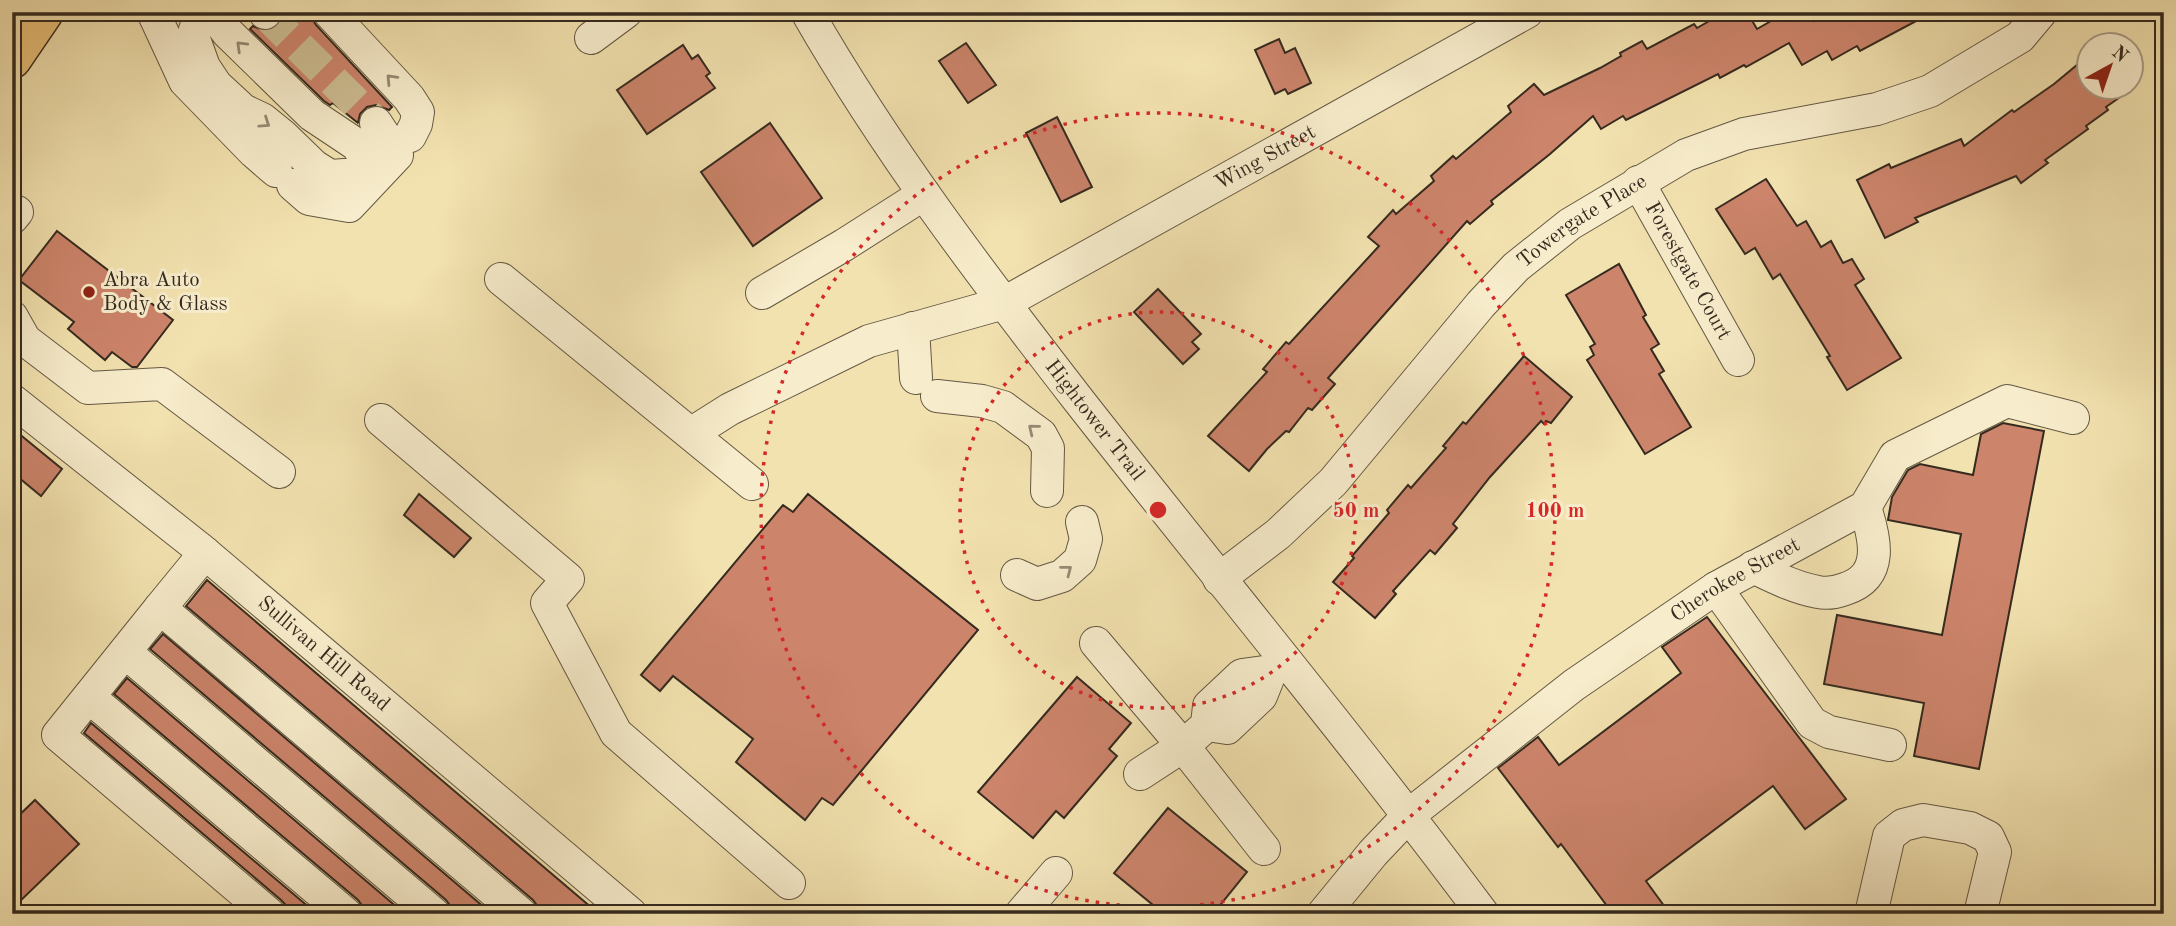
<svg xmlns="http://www.w3.org/2000/svg" width="2176" height="926" font-family="'Old Standard TT',serif">
<rect width="100%" height="100%" fill="#f2e2af"/>
<filter id="stains"><feTurbulence type="fractalNoise" baseFrequency=".00286" numOctaves="4"/><feColorMatrix values="0 0 0 0 .2 0 0 0 0 .09 0 0 0 0 .02 0 0 0 .5 -.17"/></filter>
<radialGradient id="worn" r=".72"><stop offset=".6" stop-color="#630" stop-opacity="0"/><stop offset="1" stop-color="#630" stop-opacity=".3"/></radialGradient>
<g fill="#cc846b" stroke="#352a1f" stroke-width="2">
<polygon points="283,12 308,12 316,25 392,107 389,110 376,105 367,107 360,114 358,123 333,103 330,105 324,101 250,29 253,26 264,31 274,29 281,22"/>
<polygon points="1725,12 1747,12 1757,29 1787,12 1809,12 1814,21 1829,12 1933,12 1860,51 1857,46 1832,60 1827,51 1802,65 1789,43 1746,67 1744,65 1720,78 1718,74 1626,120 1623,116 1601,129 1593,116 1550,154 1491,201 1493,204 1470,224 1467,221 1328,378 1335,384 1312,410 1308,408 1289,432 1286,431 1267,449 1249,471 1208,436 1267,372 1263,369 1286,342 1289,344 1379,246 1368,237 1393,210 1396,214 1434,181 1431,176 1453,156 1456,159 1511,112 1508,106 1534,84 1544,95 1600,68 1621,56 1620,53 1642,41 1647,49 1694,24 1697,28"/>
<polygon points="1279,39 1285,53 1295,48 1311,83 1288,94 1285,89 1275,94 1255,50"/>
<polygon points="966,43 996,85 968,103 939,61"/>
<polygon points="683,45 692,59 698,55 710,73 706,76 715,88 647,134 617,90"/>
<polygon points="2089,55 2089,88 2133,88 2106,107 2108,110 2086,126 2088,129 2045,160 2048,163 2021,183 2016,176 1915,218 1918,222 1885,238 1857,180 1889,164 1891,168 1961,139 1964,146 2012,110 2014,112 2054,84"/>
<polygon points="1057,117 1092,187 1061,202 1026,133"/>
<polygon points="770,123 822,198 753,246 701,172"/>
<polygon points="1766,179 1797,226 1806,221 1821,247 1831,241 1843,263 1852,259 1864,279 1855,285 1901,358 1847,390 1827,357 1830,356 1780,274 1773,279 1755,248 1745,254 1716,209"/>
<polygon points="57,231 173,320 137,367 132,367 112,352 105,360 68,329 74,322 19,280"/>
<polygon points="1619,264 1646,315 1643,317 1659,344 1651,349 1664,371 1659,374 1691,427 1645,454 1587,360 1594,355 1590,347 1595,344 1566,295"/>
<polygon points="1158,289 1201,334 1192,342 1199,349 1183,364 1134,312"/>
<polygon points="1524,356 1572,397 1551,423 1546,421 1544,424 1541,421 1490,477 1453,524 1457,528 1435,554 1430,550 1393,591 1396,594 1375,618 1333,582 1354,558 1352,556 1389,513 1387,510 1408,485 1411,488 1446,448 1443,446 1463,422 1466,424"/>
<polygon points="2003,423 2044,431 1979,769 1914,756 1924,703 1824,684 1837,615 1942,635 1961,534 1888,520 1892,497 1908,470 1920,464 1973,475 1981,434"/>
<polygon points="12,428 62,469 41,496 12,472"/>
<polygon points="419,494 471,538 454,557 404,515"/>
<polygon points="808,494 978,630 833,805 822,798 805,820 736,762 753,739 673,676 660,691 641,675 783,505 793,512"/>
<polygon points="207,580 425,766 599,914 539,914 538,907 533,900 186,606"/>
<polygon points="1707,617 1846,799 1805,829 1773,786 1646,881 1670,914 1613,914 1561,844 1558,847 1498,768 1538,737 1559,765 1681,673 1662,647"/>
<polygon points="163,634 492,914 452,914 451,907 446,900 150,649"/>
<polygon points="1077,677 1131,723 1109,749 1117,756 1064,818 1056,811 1033,838 978,792"/>
<polygon points="127,678 405,914 364,914 363,907 358,900 114,694"/>
<polygon points="91,723 317,914 294,914 281,900 84,733"/>
<polygon points="35,800 79,844 12,909 12,822"/>
<polygon points="1168,808 1247,872 1213,914 1164,914 1114,873"/>
</g>
<g fill="none" stroke-linecap="round" stroke-linejoin="round">
<polyline stroke="#ccbd92" stroke-width="32" stroke-dasharray="32 16" stroke-linecap="butt" points="265,13 376,123"/>
<defs>
<g id="minor">
<polyline points="153,12 185,81 254,152 276,171"/>
<polyline points="201,12 193,36 204,67 216,85 243,110 262,119 283,136 314,166 330,176 359,174 367,161 357,145 312,115 227,32 218,20 220,12"/>
<polyline points="265,12 265,13"/>
<polyline points="329,12 409,98 418,112 416,124 410,136"/>
<path id="s1" d="M807 12C886 150 983 277 1080 402 1214 573 1353 740 1483 914"/>
<polyline points="591,38 626,12"/>
<path id="s2" d="M1638 182 1738 360"/>
<polyline points="293,185 309,199 349,206 397,155 376,123"/>
<polyline points="12,218 17,212"/>
<polyline points="501,279 752,484"/>
<polyline points="762,293 844,245 924,194"/>
<polyline points="12,317 25,340 88,388 162,384 279,472"/>
<polyline points="913,328 916,378"/>
<polyline points="937,396 982,401 1003,407 1041,435 1048,448 1047,491"/>
<path id="s3" d="M12 400 199 548 631 914"/>
<polyline points="381,420 568,579 547,603 616,733 789,883"/>
<path id="s4" d="M692 433 730 409 869 341 1004 303 1527 12"/>
<polyline points="205,553 160,608 521,914"/>
<path d="M1753 567C1774 577 1795 588 1818 592 1827 594 1837 592 1845 589 1885 576 1875 538 1865 507"/>
<polyline points="1017,575 1037,584 1062,576 1080,560 1086,539 1082,522"/>
<path id="s5" d="M1219 579 1278 534 1333 482 1481 304 1516 267 1570 224 1686 155 1744 134 1877 109 1930 91 2020 37 2041 12"/>
<polyline points="1716,588 1812,723 1829,732 1890,745"/>
<polyline points="160,608 58,735 269,914"/>
<polyline points="1096,643 1183,746 1264,849"/>
<polyline points="125,652 434,914"/>
<polyline points="89,697 346,914"/>
<polyline points="1207,725 1227,728 1261,696 1271,671"/>
<polyline points="1140,774 1183,746 1207,725 1209,706 1242,675 1271,671 1284,660"/>
<polyline points="1021,914 1056,873"/>
<path id="s6" d="M1323 914 1373 853 1409 815 1574 685 1716 588 1865 507 1895 456 2007 401 2073 418"/>
<polyline points="1871,914 1889,836 1903,825 1923,820 1970,828 1988,837 1995,852 1980,914"/>
</g>
<polyline id="major" points="12,59 44,12"/>
</defs>
<use href="#minor" stroke="#645843" stroke-width="34"/>
<use href="#major" stroke="#352a1f" stroke-width="41"/>
<use href="#minor" stroke="#f7eccb" stroke-width="32"/>
<use href="#major" stroke="#e9c178" stroke-width="38"/>
</g>
<defs><path id="oneway-chevron" d="M-2-3.5L2.5 0L-2 3.5" fill="none" stroke-width="1.6" stroke-linecap="round" stroke-linejoin="round" transform="scale(1.75)"/></defs>
<g stroke="#968b75">
<use href="#oneway-chevron" transform="translate(241 46) rotate(-136)"/>
<use href="#oneway-chevron" transform="translate(391 79) rotate(-133)"/>
<use href="#oneway-chevron" transform="translate(265 123) rotate(34)"/>
<use href="#oneway-chevron" transform="translate(1033 429) rotate(-141)"/>
<use href="#oneway-chevron" transform="translate(1067 570) rotate(-38)"/>
</g>
<g fill="none" stroke="#d62828" stroke-width="3.5" stroke-dasharray="3.5 7">
<circle cx="1158" cy="510" r="198"/>
<circle cx="1158" cy="510" r="397"/>
</g>
<circle fill="#8f2418" stroke="#f7eccb" stroke-width="2.5" cx="89" cy="292" r="7"/>
<g text-anchor="middle" dominant-baseline="central" stroke-width="6" stroke-linejoin="round" paint-order="stroke">
<g font-size="21" fill="#352a1f" stroke="#f7eccb">
<text stroke="none"><textPath href="#s4" startOffset="639">Wing Street</textPath></text>
<text stroke="none"><textPath href="#s5" startOffset="513">Towergate Place</textPath></text>
<text stroke="none"><textPath href="#s2" startOffset="102">Forestgate Court</textPath></text>
<text stroke="none"><textPath href="#s1" startOffset="500">Hightower Trail</textPath></text>
<text stroke="none"><textPath href="#s6" startOffset="534">Cherokee Street</textPath></text>
<text stroke="none"><textPath href="#s3" startOffset="402">Sullivan Hill Road</textPath></text>
</g>
<g font-size="21" fill="#352a1f" stroke="#f7eccb" text-anchor="start">
<text x="103" y="280">Abra Auto<tspan x="103" dy="24">Body &amp; Glass</tspan></text>
</g>
</g>
<circle cx="1158" cy="510" r="10" fill="#d62828" stroke="#f7eccb" stroke-width="3.5"/>
<g font-size="21" text-anchor="middle" font-weight="bold" fill="#d62828" stroke="#f7eccb" stroke-width="6" stroke-linejoin="round" paint-order="stroke">
<text x="1356" y="517">50 m</text>
<text x="1555" y="517">100 m</text>
</g>
<rect width="2176" height="926" fill="none" stroke="#f2e2af" stroke-width="42"/>
<rect x="14" y="14" width="2148" height="898" fill="none" stroke="#352a1f" stroke-width="3.5"/>
<rect x="21" y="21" width="2134" height="884" fill="none" stroke="#352a1f" stroke-width="2"/>
<g transform="translate(2110 66) rotate(40)"><circle r="33" fill="#f7eccb" stroke="#a99e86" stroke-width="2"/>
<path d="M0-5L12 26L0 18L-12 26Z" fill="#8f2418"/>
<text y="-10" font-size="19" font-weight="bold" text-anchor="middle" fill="#352a1f">N</text>
</g>
<rect width="100%" height="100%" filter="url(#stains)"/>
<rect width="100%" height="100%" fill="url(#worn)"/>
</svg>
